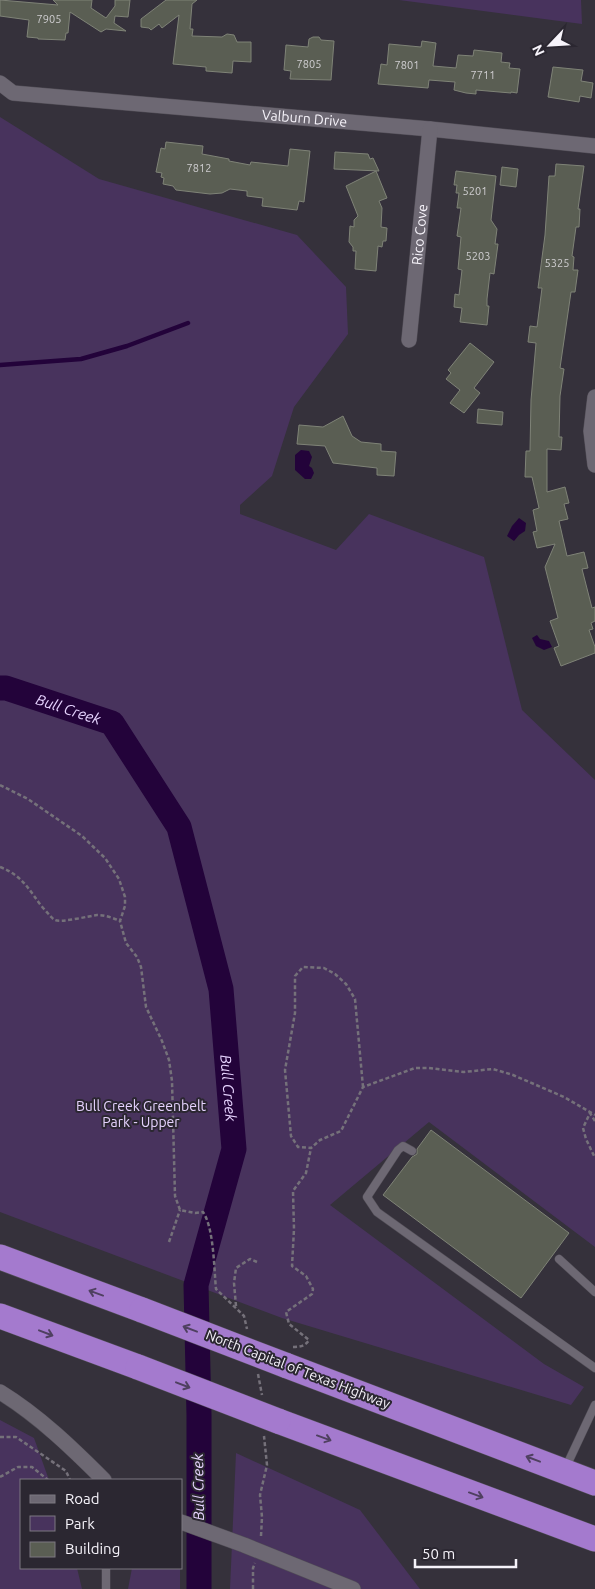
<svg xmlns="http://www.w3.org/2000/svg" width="595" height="1589" font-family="Ubuntu,sans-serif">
<rect width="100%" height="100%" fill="#35313b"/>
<g fill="#48335d">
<polygon points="399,0 581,0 582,24"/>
<polygon points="0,117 99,179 297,235 346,287 348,334 294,407 272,476 240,505 240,514 336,550 369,514 484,557 522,710 595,780 595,1247 429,1122 330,1205 544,1364 584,1387 571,1405 282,1318 0,1212"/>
<polygon points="0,1420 34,1438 49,1480 21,1480 21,1568 77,1568 82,1589 0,1589"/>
<polygon points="236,1453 360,1510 420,1589 230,1589"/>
<polygon points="132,1568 180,1568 180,1589 128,1589"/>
</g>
<g fill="#23033a">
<polygon points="301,450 309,451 312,457 309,466 312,468 314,473 311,479 305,479 295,470 295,455"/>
<polygon points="519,518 526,523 525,531 519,535 514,541 507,536 512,526"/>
<polygon points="537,635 540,639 549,641 552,647 544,650 536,646 532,638"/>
</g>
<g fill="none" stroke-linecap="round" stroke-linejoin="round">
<polyline stroke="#23033a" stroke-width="4.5" points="0,365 81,359 127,346 188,323"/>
<path stroke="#23033a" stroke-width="25" id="s1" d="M0 688H6L112 723 179 827 221 989 234 1149 196 1285 199 1415V1589"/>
</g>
<g fill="#5a5e53" stroke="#7f8377">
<polygon points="0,0 58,5 53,0 92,0 91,8 106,18 115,6 115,0 130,0 128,17 115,16 114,23 126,31 106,29 101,32 70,12 68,33 66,33 65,40 38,39 38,38 27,37 29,20 0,16"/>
<polygon points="166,0 197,0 192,4 190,29 193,29 192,36 222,37 227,34 234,35 237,42 251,42 251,62 233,61 232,73 206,71 206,67 173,64 179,15 162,28 159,24 151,30 149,28 141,27 141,19"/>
<polygon points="313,37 319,37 321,40 334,41 331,80 290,79 291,71 284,70 286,45 308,47 309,39"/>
<polygon points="422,41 436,43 433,66 456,68 458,55 473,56 474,50 502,53 501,62 510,63 509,68 520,69 517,93 511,92 511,93 476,90 476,94 466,93 454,90 455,82 429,80 428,88 378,84 381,64 387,65 389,44 421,47"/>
<polygon points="553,67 583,70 581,81 593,83 591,98 580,96 579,102 548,97"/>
<polygon points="166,142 203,146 202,154 229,159 229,161 250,165 251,162 288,166 290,149 310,151 304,202 299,201 297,210 262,206 263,198 247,196 247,191 230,189 222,193 210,194 176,190 173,186 163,184 164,178 161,177 162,173 156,172 161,148 165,149"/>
<polygon points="335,152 368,154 370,159 373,158 379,171 334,169"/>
<polygon points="556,164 584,166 578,209 580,209 579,227 576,227 572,256 574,257 573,270 578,270 575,292 571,292 560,368 564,369 560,396 559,437 562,437 561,450 547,449 547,492 565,487 569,503 564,504 568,519 559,521 567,556 584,552 588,568 582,569 592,608 595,607 595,621 591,623 593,629 589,630 595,647 595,653 561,666 554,648 559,646 550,621 558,618 545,567 555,544 537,548 533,532 537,531 533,510 539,508 532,477 525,477 526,451 530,451 531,400 536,343 528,342 530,326 537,327 542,288 538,288 545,235 549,176 555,176"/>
<polygon points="502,167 518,169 516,187 500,185"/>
<polygon points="376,171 387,198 379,201 382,208 381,227 387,228 386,241 383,241 382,247 378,246 376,271 355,269 356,251 353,251 353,247 349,242 350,226 354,227 354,220 358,216 346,186"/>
<polygon points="456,171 496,176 491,220 497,229 495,244 498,244 494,274 490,273 487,299 487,306 489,306 487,325 460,322 462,308 454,307 455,294 459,295 462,270 458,269 461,237 457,236 461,208 457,208 459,193 456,193 457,185 454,185"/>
<polygon points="470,343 494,362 474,388 480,393 464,413 450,403 460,390 446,379 451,373 448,370"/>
<polygon points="478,409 503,412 502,425 477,423"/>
<polygon points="343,416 352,436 361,442 381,444 381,451 396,452 394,476 377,475 377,468 333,463 325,446 297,444 299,425 323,427"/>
<polygon points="431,1130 569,1233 521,1298 383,1195 412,1157 417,1154 417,1149"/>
</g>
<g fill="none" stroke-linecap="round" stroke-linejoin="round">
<defs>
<g id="service">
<polyline points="412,1151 403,1146 398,1150 367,1197 377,1212 595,1368"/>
<polyline points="559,1259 595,1292"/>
<polyline points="565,1469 595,1405"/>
<polyline points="106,1589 106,1568"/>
</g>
<g id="minor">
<path id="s2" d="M0 83 13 93 430 129 595 146"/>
<path id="s3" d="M409 340 430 129"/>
<polyline points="595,397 591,431 595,465"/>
<path d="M0 1392C39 1416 72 1448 104 1480"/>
<polyline points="181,1522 244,1545 353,1589"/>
</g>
<g id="trunk">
<polyline points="0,1257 142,1310"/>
<polyline points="0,1316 138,1367"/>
<polyline points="285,1365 595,1483"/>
<polyline points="278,1421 595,1539"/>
</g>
</defs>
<use href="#service" stroke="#514d56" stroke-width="9"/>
<use href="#minor" stroke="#514d56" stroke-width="16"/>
<use href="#trunk" stroke="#514d56" stroke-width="26"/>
<g stroke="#75717a" stroke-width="2.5" stroke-dasharray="4 2.5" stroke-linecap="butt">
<path d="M0 785 28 799 82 836 105 858 119 879 125 897V906L120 921 126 943 137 957 141 967 146 1007 162 1041 169 1060 172 1081 175 1196 180 1210 195 1213 203 1212C214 1228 214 1269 216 1289L244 1316 247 1329"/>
<path d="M0 867C24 876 29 891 44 909 48 913 51 918 55 920 61 923 89 916 97 915 105 915 113 918 120 921"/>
<polyline points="363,1087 355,999 346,984 335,974 324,968 303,967 295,976 295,1013 285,1070 291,1136 298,1147 311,1148 320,1140 341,1131 363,1087 415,1068 429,1068 464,1072 493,1069 513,1075 564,1097 595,1115"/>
<polyline points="595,1121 590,1113 583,1128 586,1139 595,1158"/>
<polyline points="169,1242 180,1210"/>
<polyline points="236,1306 234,1283 236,1268 250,1259 257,1262"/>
<path d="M293 1347C300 1347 305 1346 309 1340L289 1324 286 1312 312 1294 313 1289 306 1276 292 1266 294 1229 293 1191 306 1173 311 1148"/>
<polyline points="258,1374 262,1395"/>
<polyline points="0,1437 16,1437 66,1471 70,1480"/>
<polyline points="0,1477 18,1467 32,1467 48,1480"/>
<polyline points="261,1536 262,1517 260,1495 267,1465 264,1436"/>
<polyline points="253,1589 253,1568 255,1563"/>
</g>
<use href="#service" stroke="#6d6873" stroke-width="8"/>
<use href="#minor" stroke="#6d6873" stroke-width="15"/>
<use href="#trunk" stroke="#a47ace" stroke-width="25"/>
<defs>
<g id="trunk-bridge">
<polyline points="142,1310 285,1365"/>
<polyline points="138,1367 278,1421"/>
</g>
</defs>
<use href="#trunk-bridge" stroke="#514d56" stroke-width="26" stroke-linecap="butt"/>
<use href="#trunk-bridge" stroke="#a47ace" stroke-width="25"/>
</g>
<defs><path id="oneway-shaft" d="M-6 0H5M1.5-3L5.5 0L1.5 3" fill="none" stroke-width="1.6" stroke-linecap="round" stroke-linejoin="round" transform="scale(1.25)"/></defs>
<g stroke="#4f4060">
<use href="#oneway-shaft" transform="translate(96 1293) rotate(-160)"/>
<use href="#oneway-shaft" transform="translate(190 1329) rotate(-159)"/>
<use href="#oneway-shaft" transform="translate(46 1333) rotate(21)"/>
<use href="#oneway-shaft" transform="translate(183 1385) rotate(21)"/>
<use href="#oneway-shaft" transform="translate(324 1438) rotate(20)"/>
<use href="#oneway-shaft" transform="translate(533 1459) rotate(-159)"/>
<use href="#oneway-shaft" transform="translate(476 1495) rotate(20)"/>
</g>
<g text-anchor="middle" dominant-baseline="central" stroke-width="4" stroke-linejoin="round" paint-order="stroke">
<g font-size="11" fill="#cfced0">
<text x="49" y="19">7905</text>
<text x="309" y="64">7805</text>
<text x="407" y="65">7801</text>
<text x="483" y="75">7711</text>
<text x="199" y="168">7812</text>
<text x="475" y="191">5201</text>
<text x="478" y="256">5203</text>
<text x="557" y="263">5325</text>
</g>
<g font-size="14" fill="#f6f3fa" stroke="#2b2731">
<text stroke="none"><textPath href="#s2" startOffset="309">Valburn Drive</textPath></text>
<text stroke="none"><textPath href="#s3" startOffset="106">Rico Cove</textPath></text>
<text transform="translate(298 1369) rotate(21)">North Capital of Texas Highway</text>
</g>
<g font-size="14" fill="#e5d2fd" stroke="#2b2731">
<text x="141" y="1106">Bull Creek Greenbelt<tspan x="141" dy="16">Park - Upper</tspan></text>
</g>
<g font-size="15" font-style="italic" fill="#e7d4ff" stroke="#2b2731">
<text stroke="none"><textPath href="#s1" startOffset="72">Bull Creek</textPath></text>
<text stroke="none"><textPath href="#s1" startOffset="508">Bull Creek</textPath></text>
<text transform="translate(198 1487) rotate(-91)">Bull Creek</text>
</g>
</g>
<rect x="20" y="1479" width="162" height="90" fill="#2b2731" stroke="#7c7981"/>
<rect x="30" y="1495" width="25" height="8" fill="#6d6873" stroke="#7c7981"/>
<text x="65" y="1504" font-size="15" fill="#f6f3fa">Road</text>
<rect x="30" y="1516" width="25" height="15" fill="#48335d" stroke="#7c7981"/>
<text x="65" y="1529" font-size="15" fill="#f6f3fa">Park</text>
<rect x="30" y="1542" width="25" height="15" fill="#5a5e53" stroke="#7c7981"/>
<text x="65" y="1554" font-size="15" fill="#f6f3fa">Building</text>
<g transform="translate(550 45) rotate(245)" stroke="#2b2731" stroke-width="4" paint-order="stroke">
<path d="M0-4L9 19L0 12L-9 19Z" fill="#f6f3fa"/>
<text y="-8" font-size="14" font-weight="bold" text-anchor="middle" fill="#f6f3fa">N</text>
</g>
<path d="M415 1559v8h101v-8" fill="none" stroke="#f6f3fa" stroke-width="2.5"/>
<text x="422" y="1559" font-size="15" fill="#f6f3fa" stroke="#2b2731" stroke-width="4" paint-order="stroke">50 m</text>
</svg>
